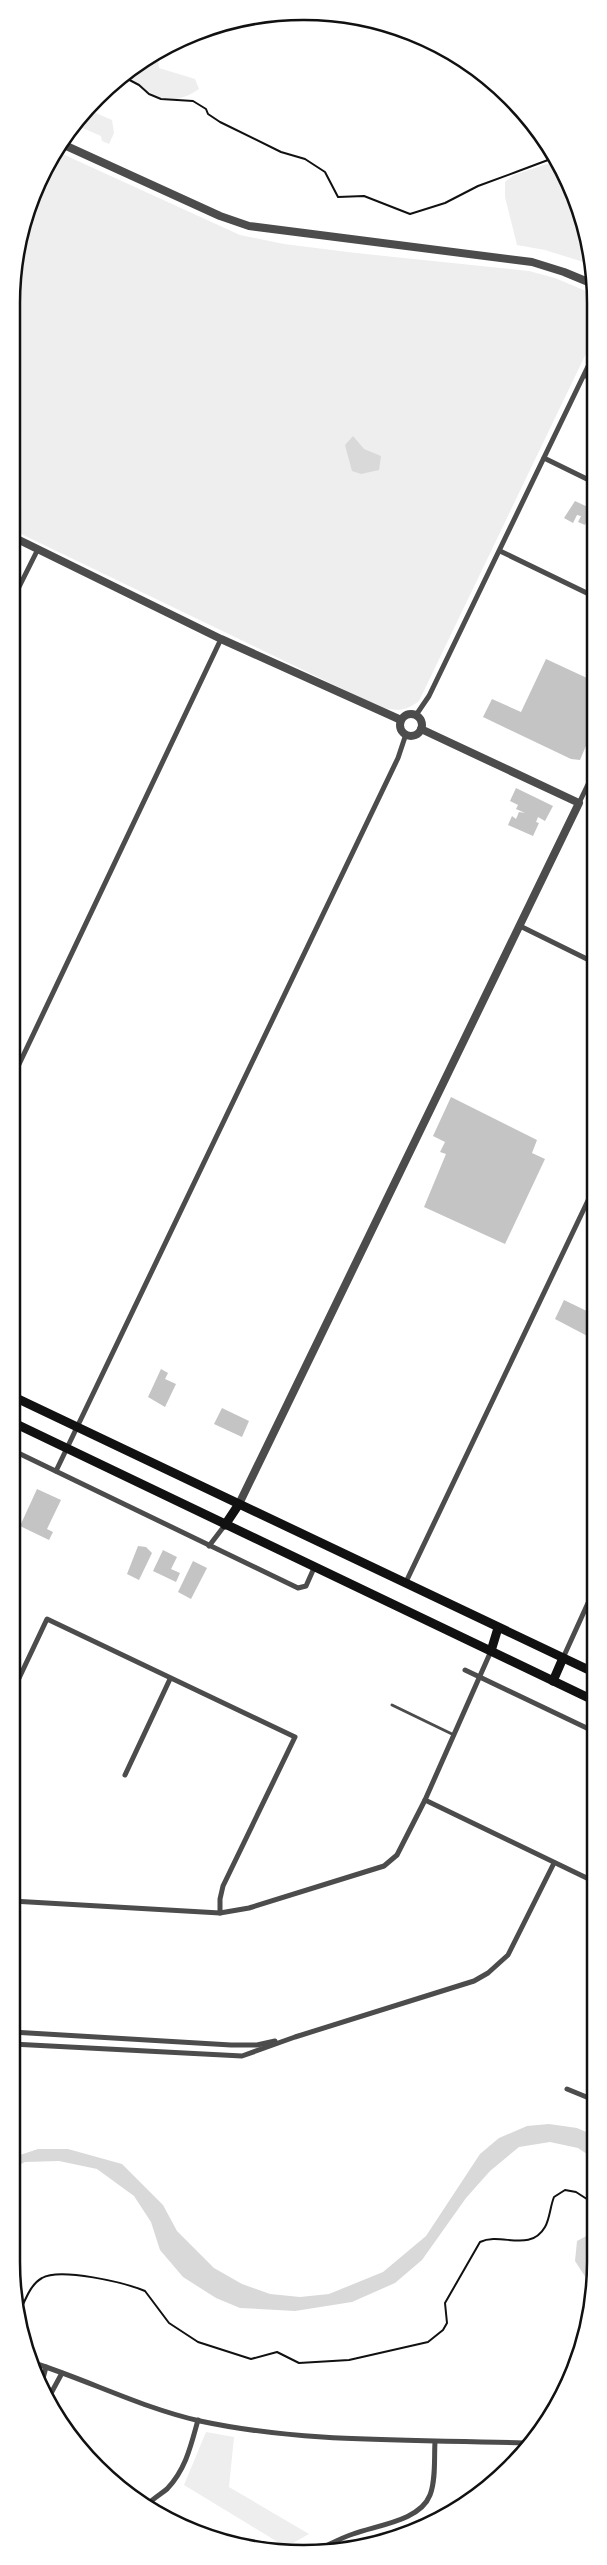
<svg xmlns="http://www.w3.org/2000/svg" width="607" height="2565" font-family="'DM Sans',sans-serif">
<rect width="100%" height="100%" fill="#fff"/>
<g fill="#eee">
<path d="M158 56 159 68 195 79 199 89C165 112 152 91 122 76L126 71Z"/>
<polygon points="91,111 112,120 114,133 109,144 102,141 101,136 78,126"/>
<path d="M56 151 240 235 284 244 356 253 529 271 555 278 593 294V339L419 701C405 712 396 711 380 707L13 530 14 265 51 157Z"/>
<polygon points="550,163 559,165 566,175 593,265 545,250 517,245 505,197 505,182 514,175"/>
<polygon points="206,2432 234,2437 229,2487 309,2534 286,2547 184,2485"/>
</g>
<g fill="#d9d9d9">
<polygon points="353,436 364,449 381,456 379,470 361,474 352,471 345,445"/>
<polygon points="549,2124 577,2128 593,2135 593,2158 578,2148 550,2142 519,2147 490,2171 466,2198 422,2260 395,2283 352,2302 295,2311 240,2308 216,2298 183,2277 160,2250 151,2222 134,2196 97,2169 59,2161 25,2162 11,2169 11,2158 38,2149 68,2149 122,2164 163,2205 177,2231 214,2268 242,2284 270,2294 300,2297 329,2294 383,2272 426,2236 480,2154 499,2138 527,2126"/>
<polygon points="592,2233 593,2234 593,2280 586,2278 575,2261 577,2241"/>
</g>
<g fill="#c4c4c4">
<polygon points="575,501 592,509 585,525 578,522 581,516 577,515 573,523 564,518"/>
<polygon points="546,659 587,678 593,695 593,729 580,760 571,759 483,717 492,699 521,712"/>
<polygon points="516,788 553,806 545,821 538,817 536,822 539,823 533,836 508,825 512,816 516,819 519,812 525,813 516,809 518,805 510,801"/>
<polygon points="451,1097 537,1140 532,1153 545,1159 505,1244 424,1207 446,1154 440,1152 445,1142 433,1136"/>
<polygon points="564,1300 593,1314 593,1339 555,1319"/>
<polygon points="161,1369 168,1373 165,1379 176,1384 165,1407 148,1397"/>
<polygon points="222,1408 249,1421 242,1437 214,1424"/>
<polygon points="37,1489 61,1500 47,1529 53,1532 49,1540 20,1526"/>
<polygon points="138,1546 146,1547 152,1553 139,1580 127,1574"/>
<polygon points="163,1550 177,1557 171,1569 180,1573 176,1582 153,1571"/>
<polygon points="193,1561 207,1568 191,1599 178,1592"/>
</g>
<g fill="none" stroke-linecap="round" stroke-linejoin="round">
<g stroke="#111" stroke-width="2">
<polyline points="122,76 139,85 149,94 161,99 193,101 206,109 208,114 220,122 281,152 305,159 325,172 338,197 364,196 410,214 445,203 478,186 516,172 548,160 556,162"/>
<path d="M21 2309C26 2298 31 2284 42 2278 60 2267 126 2283 145 2291L169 2323 198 2342 251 2359 277 2352 299 2363 349 2360 428 2342 443 2330 447 2323 445 2303 480 2242C501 2232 530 2253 545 2227 550 2218 550 2207 554 2197L565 2190 576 2192 593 2203"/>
</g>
<g stroke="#4c4c4c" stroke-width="3">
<polyline points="584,376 593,381"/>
<polyline points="392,1705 454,1735"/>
</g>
<g stroke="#4c4c4c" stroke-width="5">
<polyline points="544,458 593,482"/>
<polyline points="500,551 593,596"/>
<polyline points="13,599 38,549"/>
<polyline points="416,715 429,696 593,356"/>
<polyline points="579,803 593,774"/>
<polyline points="520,926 593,962"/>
<polyline points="13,1077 221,639"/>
<polyline points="12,1450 298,1588 306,1586 314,1568"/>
<polyline points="56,1471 398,758 406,734"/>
<polyline points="209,1546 225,1525"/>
<polyline points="405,1584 593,1190"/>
<polyline points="563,1658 593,1592"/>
<polyline points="465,1670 593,1731"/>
<polyline points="12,1693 47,1619 295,1737 223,1886 220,1899 220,1913"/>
<polyline points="125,1775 170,1679"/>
<polyline points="425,1800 593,1881"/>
<polyline points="12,1901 220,1913 249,1908 384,1866 397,1855 425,1800 491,1651"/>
<polyline points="12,2032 231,2045 257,2045 275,2041"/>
<polyline points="12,2044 242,2056 295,2037 474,1981 488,1973 508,1955 554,1863"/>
<polyline points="567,2089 589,2098 593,2089"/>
<path d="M31 2362C88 2380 142 2408 200 2421 307 2444 416 2439 525 2443"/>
<polyline points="41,2386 46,2367"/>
<polyline points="49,2397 62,2373"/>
<path d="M148 2504C154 2498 161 2494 167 2489 186 2469 191 2445 198 2420"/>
<path d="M318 2550C330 2544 341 2538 353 2534 377 2525 420 2521 430 2495 436 2480 434 2458 435 2442"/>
</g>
<g stroke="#4c4c4c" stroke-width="8">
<polyline points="62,144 220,216 249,226 532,262 564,272 593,284"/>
<polyline points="13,537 221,639 401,720"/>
<circle cx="411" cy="725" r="11"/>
<polyline points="239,1504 579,803 421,729"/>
</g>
<g stroke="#111" stroke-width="9">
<polyline points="12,1396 593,1672"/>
<polyline points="12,1422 593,1700"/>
<polyline points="225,1525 239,1504"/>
<polyline points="491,1651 498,1628"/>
<polyline points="553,1681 563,1658"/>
</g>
</g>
<path d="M0 0H607V2565H0ZM303 20H304A283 283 0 0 1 587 303V2262A283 283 0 0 1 304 2545H303A283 283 0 0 1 20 2262V303A283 283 0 0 1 303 20Z" fill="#fff" fill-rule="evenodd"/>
<path fill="none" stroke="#111" stroke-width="2.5" d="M303 20H304A283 283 0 0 1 587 303V2262A283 283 0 0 1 304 2545H303A283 283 0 0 1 20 2262V303A283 283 0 0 1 303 20Z"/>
</svg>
